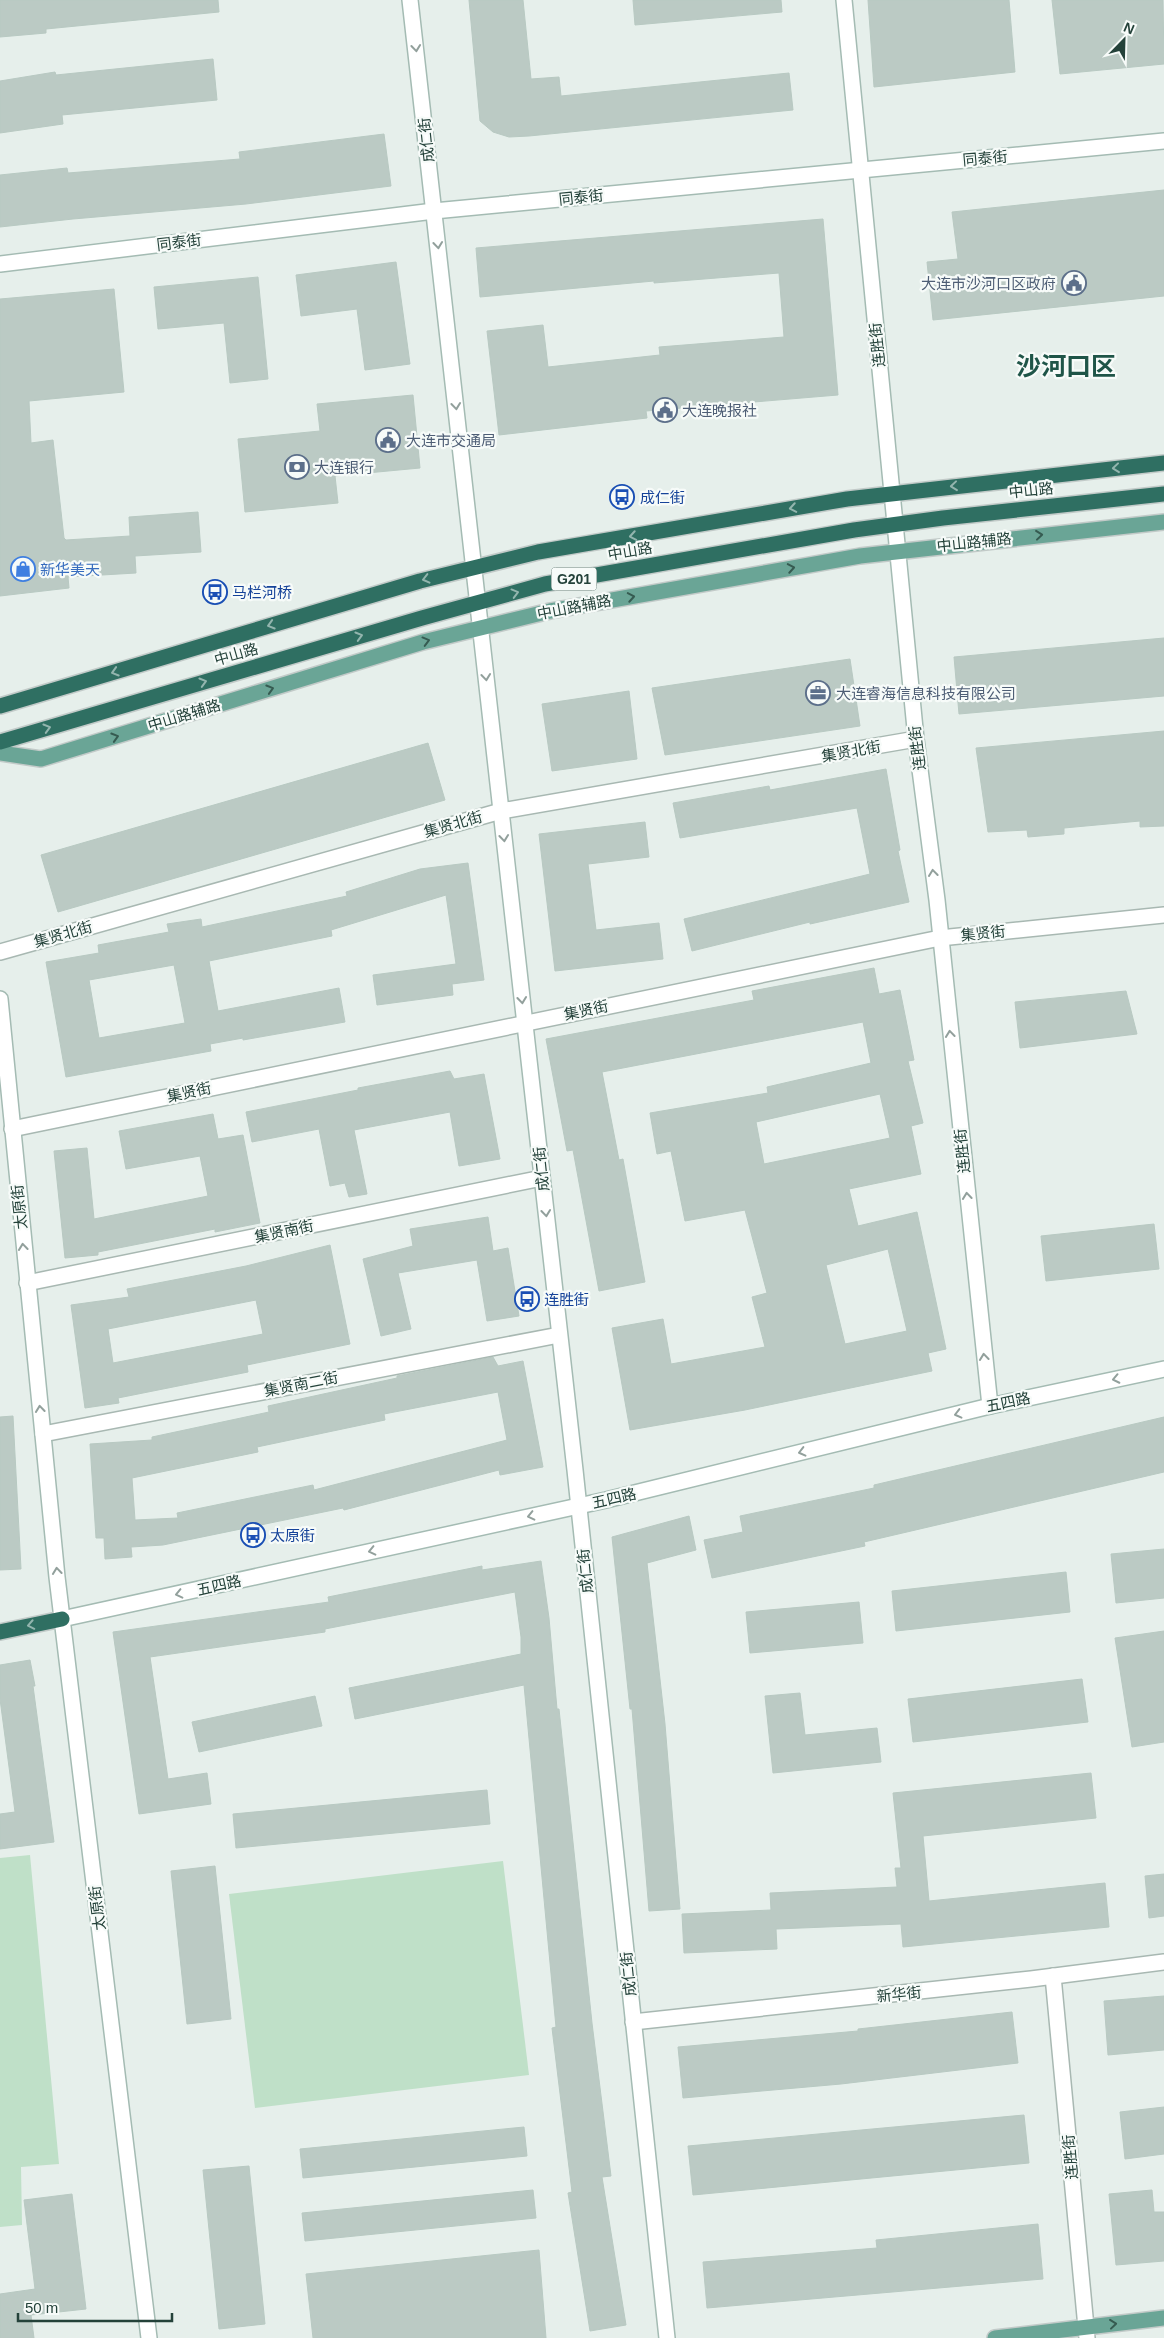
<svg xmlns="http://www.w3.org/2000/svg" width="1164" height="2338" font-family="Arial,'Noto Sans SC',sans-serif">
<rect width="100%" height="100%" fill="#e6efeb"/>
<g fill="#bfe0c8">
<polygon points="30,1855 59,2164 21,2167 22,2225 0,2227 0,1858"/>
<polygon points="503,1861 529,2075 255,2108 229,1894"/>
</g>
<g fill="#bbcac4" stroke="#b8c9c2" fill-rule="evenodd">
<polygon points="0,0 218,0 219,12 46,29 46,33 0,37"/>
<polygon points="469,0 523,0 531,79 559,77 561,96 789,73 793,110 529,136 509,137 493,132 480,121"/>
<polygon points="633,0 781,0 782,12 635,25"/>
<polygon points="868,0 1009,0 1015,72 874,87"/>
<polygon points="1052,0 1163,0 1164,64 1060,74"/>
<polygon points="213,59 217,100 62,115 63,124 0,133 0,81 55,72 56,75"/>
<polygon points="384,134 391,186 246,204 73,219 0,227 0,175 67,168 68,173 240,159 239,152"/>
<polygon points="1164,190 1164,296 933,320 927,262 958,259 952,212"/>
<polygon points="823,219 838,395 646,411 647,418 499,435 487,331 543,325 548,367 660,355 659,347 784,337 779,273 654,283 654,281 480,297 476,248"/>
<polygon points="396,262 410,364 365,370 357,309 301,316 296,275"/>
<polygon points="258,277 268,379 230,383 224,323 158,329 154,287"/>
<polygon points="114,289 124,392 29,401 31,443 53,440 64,538 66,540 130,536 129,517 198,512 201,552 135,556 136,573 68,577 69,588 0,596 0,299"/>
<polygon points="413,395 420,468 335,476 338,503 245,512 238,439 320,431 317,404"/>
<polygon points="1164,638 1164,696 959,714 954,657"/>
<polygon points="850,659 860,726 665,755 652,688"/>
<polygon points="629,691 637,759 552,771 542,704"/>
<polygon points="1164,731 1164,826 1140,827 1140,821 1064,828 1064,834 1028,837 1027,830 988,832 976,748"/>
<polygon points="428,743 445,800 58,912 41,855"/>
<polygon points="886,769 900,850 898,851 909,902 810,924 810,922 692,951 684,919 870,874 857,808 680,838 673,803 769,786 770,790"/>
<polygon points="645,822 649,857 588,864 596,930 659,923 663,959 555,971 539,834"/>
<path d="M468 863 484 980 452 984 453 995 377 1005 373 975 456 964 446 895 331 930 332 936 209 961 218 1011 339 988 345 1022 243 1040V1038L210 1044 211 1051 66 1077 46 962 99 953 98 945 169 932 167 924 201 919 202 927 347 896 346 892 420 869ZM174 965 185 1023 99 1038 89 980Z"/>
<path d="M874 968 879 994 900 990 914 1060 908 1061 923 1123 911 1126 921 1174 849 1189 858 1226 917 1212 946 1349 928 1353 932 1371 745 1410 630 1430 612 1328 663 1319 671 1364 765 1347 752 1297 767 1293 745 1210 685 1221 671 1151 657 1154 650 1113 768 1093 767 1087 871 1063 863 1022 602 1072 619 1160 623 1159 645 1282 599 1291 573 1150 567 1151 546 1039 754 1000 752 991ZM880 1094 890 1138 764 1164 756 1122ZM888 1249 907 1331 845 1344 826 1265Z"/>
<polygon points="1126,991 1137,1034 1020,1048 1015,1002"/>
<polygon points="450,1071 454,1079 484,1074 500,1159 459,1166 450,1112 354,1130 367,1194 349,1197 345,1183 330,1186 319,1129 252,1142 246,1112 358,1090 358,1088"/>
<polygon points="213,1114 218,1139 243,1135 260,1223 215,1232 215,1229 98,1252 98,1255 65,1258 54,1151 87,1148 94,1219 208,1196 200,1156 126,1169 119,1131"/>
<polygon points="488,1217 493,1251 508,1248 519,1316 487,1321 477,1260 398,1273 411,1329 381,1336 363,1259 413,1246 410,1229"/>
<polygon points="1154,1224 1159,1269 1046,1281 1041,1236"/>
<path d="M330 1245 350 1344 247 1365 248 1372 118 1398 119 1403 85 1408 71 1305 129 1297 127 1289 246 1266ZM256 1300 263 1334 113 1363 108 1329Z"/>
<path d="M493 1357 498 1366 523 1361 543 1467 500 1475 499 1470 344 1510 343 1508 163 1545 131 1547 132 1557 105 1559 104 1538H96L90 1444 152 1440V1437L269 1412 268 1406 397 1378V1376ZM498 1392 507 1440 314 1490 313 1485 177 1513 178 1518 135 1520 132 1478 258 1452 257 1447 385 1420 384 1414Z"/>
<polygon points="13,1416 21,1569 0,1570 0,1417"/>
<polygon points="1164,1417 1164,1472 864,1542 865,1546 712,1578 704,1540 743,1532 740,1516 874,1488 874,1485"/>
<polygon points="689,1516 696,1550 647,1563 665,1724 680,1909 649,1911 632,1709 630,1709 612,1537"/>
<polygon points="1164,1549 1164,1598 1116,1603 1111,1554"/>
<polygon points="541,1561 549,1618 557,1709 559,1709 592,2023 611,2176 602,2177 626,2325 590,2331 568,2193 572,2192 552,2028 556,2027 524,1685 355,1719 349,1688 521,1654 521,1637 515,1592 325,1629 325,1632 150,1657 168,1779 207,1773 211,1804 139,1814 113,1632 329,1602 328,1597 482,1566 482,1570"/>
<polygon points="1066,1572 1070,1612 896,1631 892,1591"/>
<polygon points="859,1602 863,1643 750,1653 746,1612"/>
<polygon points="1164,1631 1164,1742 1132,1747 1115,1638"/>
<polygon points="30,1660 35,1686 33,1686 54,1842 0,1849 0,1814 15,1812 0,1699 0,1665"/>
<polygon points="1082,1679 1088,1722 913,1742 908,1699"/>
<polygon points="800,1693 805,1735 877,1728 881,1762 773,1773 765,1696"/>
<polygon points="315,1696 322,1726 199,1752 192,1722"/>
<polygon points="1091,1773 1096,1818 923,1836 929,1901 1105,1883 1109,1927 903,1947 901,1924 776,1929 777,1949 684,1953 682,1914 771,1910 770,1893 897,1887 895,1868 901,1868 893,1793"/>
<polygon points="487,1790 490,1824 236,1848 233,1814"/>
<polygon points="215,1866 231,2019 187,2024 171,1871"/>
<polygon points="1164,1874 1164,1916 1149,1918 1145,1876"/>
<polygon points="1164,1996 1164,2050 1108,2055 1104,2001"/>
<polygon points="1012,2012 1018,2063 841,2084 683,2098 678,2047 858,2031 858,2029"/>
<polygon points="1164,2107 1164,2154 1125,2159 1120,2112"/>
<polygon points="1024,2115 1029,2163 693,2195 688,2146"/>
<polygon points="524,2127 527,2156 303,2178 300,2149"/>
<polygon points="249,2166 265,2324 219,2329 203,2170"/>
<polygon points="533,2190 536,2218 305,2241 302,2213"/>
<polygon points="1152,2190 1154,2212 1164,2212 1164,2261 1116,2265 1109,2194"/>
<polygon points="72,2194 86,2309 31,2315 34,2338 0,2338 0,2294 35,2289 24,2200"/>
<polygon points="1038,2224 1043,2279 707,2308 703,2262 877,2248 876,2240"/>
<polygon points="539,2250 546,2338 313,2338 306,2274"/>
</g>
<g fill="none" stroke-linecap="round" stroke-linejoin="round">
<defs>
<g id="street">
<polyline points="0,952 501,811 916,739"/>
<polyline points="12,1129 940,938 1164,915"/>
<polyline points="27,1283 542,1178"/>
<polyline points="43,1434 559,1335"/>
<polyline points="1053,1976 1087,2338"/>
<polyline points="633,2022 1031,1979 1164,1962"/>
</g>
<g id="secondary">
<polyline points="410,0 575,1470 667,2338"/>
<polyline points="844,0 916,739 937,900 990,1406"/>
<polyline points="0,264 434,211 1164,141"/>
<polyline points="0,999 57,1577 149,2338"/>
<polyline points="62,1619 606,1500 990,1406 1164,1369"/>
</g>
<g id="primary">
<polyline points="0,753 41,759 423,642 550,611 860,556 1164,522"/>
<polyline points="995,2338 1164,2318"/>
</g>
<g id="highway">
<polyline points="0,706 420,581 538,552 847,499 1164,463"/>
<polyline points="0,742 422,618 545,584 854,530 943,518 1164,494"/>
<polyline points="0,1632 62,1619"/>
</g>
</defs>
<use href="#street" stroke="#a8b8b2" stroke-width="18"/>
<use href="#secondary" stroke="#a4bbb3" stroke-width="18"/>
<use href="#primary" stroke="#c2cac8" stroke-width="18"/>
<use href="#highway" stroke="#c2cac8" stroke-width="18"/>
<use href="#street" stroke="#fff" stroke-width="15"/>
<use href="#secondary" stroke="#fff" stroke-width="15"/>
<use href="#primary" stroke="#6aa596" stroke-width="15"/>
<use href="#highway" stroke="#2f6f62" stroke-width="15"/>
</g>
<defs><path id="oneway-chevron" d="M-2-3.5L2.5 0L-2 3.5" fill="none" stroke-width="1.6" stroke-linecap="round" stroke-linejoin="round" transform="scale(1.25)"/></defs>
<g stroke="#92a09c">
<use href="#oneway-chevron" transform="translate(416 48) rotate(84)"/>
<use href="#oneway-chevron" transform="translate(438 245) rotate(84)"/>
<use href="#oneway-chevron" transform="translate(456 406) rotate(84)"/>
<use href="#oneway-chevron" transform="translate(486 677) rotate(84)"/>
<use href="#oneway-chevron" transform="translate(504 838) rotate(84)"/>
<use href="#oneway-chevron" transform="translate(933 873) rotate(-97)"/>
<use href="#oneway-chevron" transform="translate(522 1000) rotate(84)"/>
<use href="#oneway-chevron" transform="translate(950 1034) rotate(-96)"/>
<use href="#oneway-chevron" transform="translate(967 1196) rotate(-96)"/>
<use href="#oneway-chevron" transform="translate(546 1213) rotate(84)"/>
<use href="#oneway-chevron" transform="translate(23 1247) rotate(-96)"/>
<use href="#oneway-chevron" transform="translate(984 1357) rotate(-96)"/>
<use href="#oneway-chevron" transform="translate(1116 1379) rotate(168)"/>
<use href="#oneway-chevron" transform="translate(40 1409) rotate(-96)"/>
<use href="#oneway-chevron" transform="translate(958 1414) rotate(166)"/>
<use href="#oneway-chevron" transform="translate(802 1452) rotate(166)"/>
<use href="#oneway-chevron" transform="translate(531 1516) rotate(167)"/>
<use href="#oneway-chevron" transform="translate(372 1551) rotate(167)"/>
<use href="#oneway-chevron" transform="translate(57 1571) rotate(-96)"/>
<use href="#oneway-chevron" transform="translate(179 1594) rotate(167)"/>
</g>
<g stroke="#93b5ae">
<use href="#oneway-chevron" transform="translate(1116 468) rotate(174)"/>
<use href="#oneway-chevron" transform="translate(954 486) rotate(174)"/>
<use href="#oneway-chevron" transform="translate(793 508) rotate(170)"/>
<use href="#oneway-chevron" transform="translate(633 536) rotate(170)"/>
<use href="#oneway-chevron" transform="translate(426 579) rotate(166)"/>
<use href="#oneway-chevron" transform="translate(515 593) rotate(-15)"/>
<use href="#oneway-chevron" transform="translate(271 625) rotate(163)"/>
<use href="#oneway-chevron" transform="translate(359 636) rotate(-16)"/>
<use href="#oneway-chevron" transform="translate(115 672) rotate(163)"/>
<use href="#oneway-chevron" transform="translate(203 682) rotate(-16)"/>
<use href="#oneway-chevron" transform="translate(47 728) rotate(-16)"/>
<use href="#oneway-chevron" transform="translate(31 1625) rotate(169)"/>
</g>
<g stroke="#365b51">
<use href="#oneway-chevron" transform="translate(1039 535) rotate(-6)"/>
<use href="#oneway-chevron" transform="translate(791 568) rotate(-10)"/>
<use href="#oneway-chevron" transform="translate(631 597) rotate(-10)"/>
<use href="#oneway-chevron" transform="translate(426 641) rotate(-15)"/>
<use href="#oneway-chevron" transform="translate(270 689) rotate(-17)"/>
<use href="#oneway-chevron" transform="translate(115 737) rotate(-17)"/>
<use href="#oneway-chevron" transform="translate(1113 2324) rotate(-6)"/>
</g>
<defs>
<symbol id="civic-ring" viewBox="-11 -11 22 22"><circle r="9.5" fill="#f7fbf9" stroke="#5c6f8a" stroke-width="1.5"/><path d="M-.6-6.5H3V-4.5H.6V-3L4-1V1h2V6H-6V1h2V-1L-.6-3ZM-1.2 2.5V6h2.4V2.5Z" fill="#5c6f8a"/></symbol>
<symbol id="bank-ring" viewBox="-11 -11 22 22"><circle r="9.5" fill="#f7fbf9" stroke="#5c6f8a" stroke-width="1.5"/><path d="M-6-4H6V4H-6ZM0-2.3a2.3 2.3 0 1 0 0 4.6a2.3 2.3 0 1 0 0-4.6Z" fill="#5c6f8a"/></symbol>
<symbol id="bus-ring" viewBox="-11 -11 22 22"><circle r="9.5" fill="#f7fbf9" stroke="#1a4fb4" stroke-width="1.5"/><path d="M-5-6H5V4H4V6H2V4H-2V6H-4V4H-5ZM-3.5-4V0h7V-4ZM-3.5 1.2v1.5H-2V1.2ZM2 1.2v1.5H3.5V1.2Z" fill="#1a4fb4"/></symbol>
<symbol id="shop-ring" viewBox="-11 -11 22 22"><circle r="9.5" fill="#f7fbf9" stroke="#3f7fe0" stroke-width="1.5"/><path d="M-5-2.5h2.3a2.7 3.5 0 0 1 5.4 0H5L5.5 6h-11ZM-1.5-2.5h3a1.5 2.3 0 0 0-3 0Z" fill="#3f7fe0"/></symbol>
<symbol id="office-ring" viewBox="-11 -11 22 22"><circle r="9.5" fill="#f7fbf9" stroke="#5c6f8a" stroke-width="1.5"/><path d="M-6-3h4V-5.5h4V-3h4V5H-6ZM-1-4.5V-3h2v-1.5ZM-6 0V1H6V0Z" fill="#5c6f8a"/></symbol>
</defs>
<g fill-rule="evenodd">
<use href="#civic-ring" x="1060" y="269" width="28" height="28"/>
<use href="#civic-ring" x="651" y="396" width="28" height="28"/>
<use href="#civic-ring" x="374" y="426" width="28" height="28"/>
<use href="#bank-ring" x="283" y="453" width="28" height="28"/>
<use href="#bus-ring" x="608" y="483" width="28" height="28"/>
<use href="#shop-ring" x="9" y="555" width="28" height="28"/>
<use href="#bus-ring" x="201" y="578" width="28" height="28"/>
<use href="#office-ring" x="804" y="679" width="28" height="28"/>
<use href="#bus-ring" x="513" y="1285" width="28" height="28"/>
<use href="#bus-ring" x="239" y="1521" width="28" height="28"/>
</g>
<g text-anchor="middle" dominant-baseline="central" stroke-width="4.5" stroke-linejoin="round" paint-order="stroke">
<rect fill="#f7fbf9" stroke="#637a73" stroke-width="1" x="551.5" y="567.5" width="45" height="23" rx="4"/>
<g font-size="14" font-weight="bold" fill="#24423a">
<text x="574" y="579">G201</text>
</g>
<g font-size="15" fill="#24423a" stroke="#f7fbf9">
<text transform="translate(426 140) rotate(-96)">成仁街</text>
<text transform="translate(985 158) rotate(-5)">同泰街</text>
<text transform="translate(581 197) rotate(-6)">同泰街</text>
<text transform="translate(179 242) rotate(-7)">同泰街</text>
<text transform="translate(877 345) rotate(-96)">连胜街</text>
<text transform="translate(1031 490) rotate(-6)">中山路</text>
<text transform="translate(974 542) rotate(-6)">中山路辅路</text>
<text transform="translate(630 551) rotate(-10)">中山路</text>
<text transform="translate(574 607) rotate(-11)">中山路辅路</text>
<text transform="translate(236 654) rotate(-16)">中山路</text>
<text transform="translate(184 715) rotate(-17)">中山路辅路</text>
<text transform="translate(917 748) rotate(-97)">连胜街</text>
<text transform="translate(851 751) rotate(-10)">集贤北街</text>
<text transform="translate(453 824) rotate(-16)">集贤北街</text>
<text transform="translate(983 933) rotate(-6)">集贤街</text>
<text transform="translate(63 934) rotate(-16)">集贤北街</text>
<text transform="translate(586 1010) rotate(-12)">集贤街</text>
<text transform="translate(189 1092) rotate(-12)">集贤街</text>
<text transform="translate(962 1151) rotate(-96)">连胜街</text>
<text transform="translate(541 1169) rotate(-96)">成仁街</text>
<text transform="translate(19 1207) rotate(-96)">太原街</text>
<text transform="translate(284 1231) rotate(-12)">集贤南街</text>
<text transform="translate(301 1384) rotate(-11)">集贤南二街</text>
<text transform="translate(1008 1402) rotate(-12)">五四路</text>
<text transform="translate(614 1498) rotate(-13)">五四路</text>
<text transform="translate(585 1571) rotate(-96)">成仁街</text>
<text transform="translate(219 1585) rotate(-13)">五四路</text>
<text transform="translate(97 1908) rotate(-97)">太原街</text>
<text transform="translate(628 1974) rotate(-96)">成仁街</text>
<text transform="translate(899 1994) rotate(-6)">新华街</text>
<text transform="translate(1070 2157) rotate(-95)">连胜街</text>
</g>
<g font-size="15" fill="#4e5e75" stroke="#f7fbf9" text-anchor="start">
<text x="1056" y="283" text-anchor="end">大连市沙河口区政府</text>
<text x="682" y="410">大连晚报社</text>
<text x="406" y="440">大连市交通局</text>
<text x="314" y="467">大连银行</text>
<text x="836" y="693">大连睿海信息科技有限公司</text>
</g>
<g font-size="15" fill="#164399" stroke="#f7fbf9" text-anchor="start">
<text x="640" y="497">成仁街</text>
<text x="232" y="592">马栏河桥</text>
<text x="544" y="1299">连胜街</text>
<text x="270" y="1535">太原街</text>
</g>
<g font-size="15" fill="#366cbe" stroke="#f7fbf9" text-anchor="start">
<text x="40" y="569">新华美天</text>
</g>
<g font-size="25" font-weight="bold" fill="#1f5548" stroke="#f7fbf9">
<text x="1066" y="366">沙河口区</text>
</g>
</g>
<g transform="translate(1124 40) rotate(23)" stroke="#f7fbf9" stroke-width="4" paint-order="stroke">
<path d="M0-4L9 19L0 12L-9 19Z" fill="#24423a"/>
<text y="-8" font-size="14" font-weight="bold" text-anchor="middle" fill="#24423a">N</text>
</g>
<path d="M18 2313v8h154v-8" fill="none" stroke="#24423a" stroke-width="2.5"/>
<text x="25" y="2313" font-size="15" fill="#24423a" stroke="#f7fbf9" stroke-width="4" paint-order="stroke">50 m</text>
</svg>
